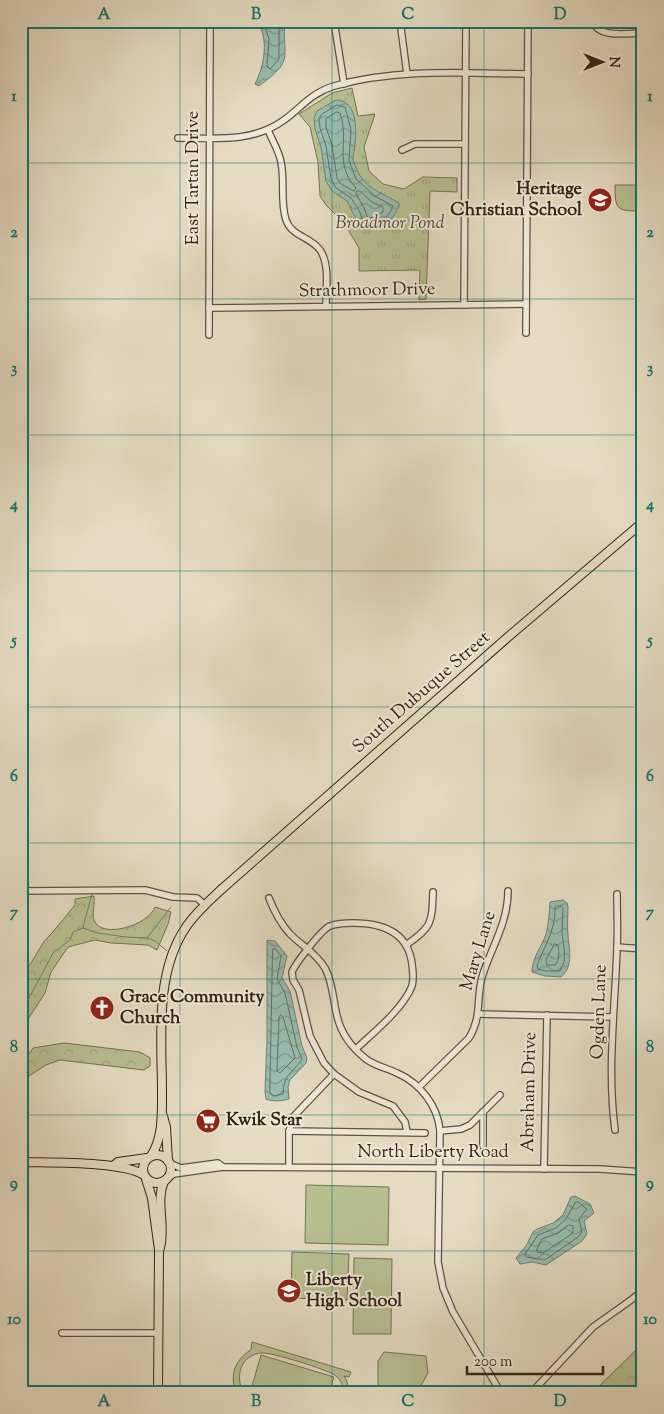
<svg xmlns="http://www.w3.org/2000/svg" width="664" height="1414" font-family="'Sorts Mill Goudy',serif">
<defs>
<pattern id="forest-crowns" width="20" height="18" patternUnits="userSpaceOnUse" patternTransform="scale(1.25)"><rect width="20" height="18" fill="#b7bf91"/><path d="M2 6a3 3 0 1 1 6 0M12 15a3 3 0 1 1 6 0" fill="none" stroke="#9ea47c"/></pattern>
<pattern id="park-tufts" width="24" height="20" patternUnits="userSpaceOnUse" patternTransform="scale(1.25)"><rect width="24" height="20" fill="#b7bf91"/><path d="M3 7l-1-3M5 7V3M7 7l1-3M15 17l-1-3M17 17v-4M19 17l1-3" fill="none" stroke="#9ea47c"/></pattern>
<pattern id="water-waves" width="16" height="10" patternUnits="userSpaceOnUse" patternTransform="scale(1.25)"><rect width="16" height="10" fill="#97bcae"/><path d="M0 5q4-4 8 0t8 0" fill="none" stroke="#7c988d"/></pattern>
</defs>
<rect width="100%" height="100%" fill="#e5dbc2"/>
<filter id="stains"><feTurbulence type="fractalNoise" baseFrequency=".004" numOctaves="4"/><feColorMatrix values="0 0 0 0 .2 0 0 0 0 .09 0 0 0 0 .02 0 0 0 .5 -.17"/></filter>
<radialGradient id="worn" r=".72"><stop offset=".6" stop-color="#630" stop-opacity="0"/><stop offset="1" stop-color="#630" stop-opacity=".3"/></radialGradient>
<g fill="#b7bf91" stroke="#747154">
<path d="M615 185H643V211C617 211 615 211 615 185Z"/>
<polygon points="306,1185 389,1187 388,1245 305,1243"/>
<polygon points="292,1252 349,1254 347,1300 291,1298"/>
<polygon points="354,1258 392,1259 391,1334 353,1334"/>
<path d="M252 1342 351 1372 349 1377 344 1376 347 1381 349 1393H344C343 1386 341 1380 336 1376 329 1370 271 1352 262 1353 241 1354 234 1377 244 1393H237C228 1375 236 1359 252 1349L251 1348Z"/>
<polygon points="384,1352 426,1356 428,1373 417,1393 378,1393 378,1361"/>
<polygon points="261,1355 334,1377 329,1393 250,1393"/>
</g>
<g fill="url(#forest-crowns)" stroke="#747154">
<path d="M94 896C95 904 92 913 94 920 101 940 149 925 155 907L171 912 168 924 157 950 148 945 111 943 95 940 68 947 51 972 45 993 25 1024 21 1027V979L45 940 52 933 75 905V899Z"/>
<polygon points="64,1043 140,1052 150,1058 150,1066 144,1070 60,1060 46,1065 21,1081 21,1066 33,1048"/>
<polygon points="643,1346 643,1393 592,1393 638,1348"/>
</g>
<polygon fill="url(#park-tufts)" stroke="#747154" points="352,88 358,116 375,114 364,147 369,171 383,184 404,189 423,177 457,178 457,192 430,191 426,299 419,300 420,270 359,271 359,248 344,223 326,205 320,196 318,162 310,127 299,114 332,93"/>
<g fill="url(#water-waves)" stroke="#6f7f72">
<path d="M256 21H286C282 35 287 49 284 60 281 70 267 80 259 86L255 84C264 67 270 37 256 21Z"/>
<path d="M336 100C356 100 357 127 355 143 355 148 353 154 353 159 354 163 358 173 361 177 370 190 386 195 399 203 396 221 378 232 361 229L347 201 332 191 326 181 321 147 315 129 314 118 317 111Z"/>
<path d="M563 900 567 903 568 906C568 915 567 925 568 935 569 949 574 966 561 977L545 976 532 972C532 957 542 947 546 934 549 923 549 914 550 902Z"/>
<path d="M267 940 275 941 287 956 282 978 290 991 302 1046 307 1058 306 1063 290 1080 288 1087 289 1099C282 1101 273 1102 266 1099L265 1092 267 1038Z"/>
<polygon points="575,1196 590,1204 594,1213 584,1221 587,1234 582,1241 546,1265 532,1262 520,1264 516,1258 526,1246 533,1232 537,1229 553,1223 563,1215 571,1197"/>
</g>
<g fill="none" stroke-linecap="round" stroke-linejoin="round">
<g stroke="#647063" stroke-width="1">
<polyline points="263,21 269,39 267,66 270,69 279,59 279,29 281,21"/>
<path d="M337 105 345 107 351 130 349 160 356 179 375 196 393 206C389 218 377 226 364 224L359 210 351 198 336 188 331 179 326 146 320 128 319 119 321 115Z"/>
<path d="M337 112 340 113C350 141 333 163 356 188L354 191 341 184 337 178 332 145 326 127V119Z"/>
<polygon points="357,191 360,191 372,202 383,207 383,212 374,217 368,218 364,208 356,194"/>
<path d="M557 906H561L563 908C563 916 562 924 562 932 563 947 568 958 560 971H546L538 969 537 966C544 946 556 930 555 908Z"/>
<path d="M555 944 558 945C559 952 560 960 555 965H547L546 960Z"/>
<path d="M273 949H276L281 956 277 979 285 993 297 1047 302 1059C292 1075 284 1072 283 1094L273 1096 270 1092Z"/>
<polygon points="281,1015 283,1017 295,1058 280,1073 277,1071 279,1018"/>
<polygon points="578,1202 587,1209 579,1219 582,1232 578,1237 545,1260 526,1257 525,1254 538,1235 556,1228 566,1219 575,1203"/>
<polygon points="569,1225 573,1226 573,1233 543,1253 537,1252 537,1249 542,1239 558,1233"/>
</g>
<g stroke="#6f7f72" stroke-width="1">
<polyline points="83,927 92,894"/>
<polyline points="147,938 171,907"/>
<polyline points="21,1013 53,953 70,940 73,932 83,928 98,933 125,937 147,938 155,941 167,951"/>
</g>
<defs>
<g id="minor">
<polyline points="334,21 344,84"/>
<polyline points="400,21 407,74"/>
<path d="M592 21C599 39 627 33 643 33"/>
<path d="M268 130C272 140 279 151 281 162 285 181 280 202 286 220 292 237 310 236 320 250 330 264 326 289 326 306"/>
<path d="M178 138C214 138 253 143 284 120 302 107 311 93 334 86 397 68 463 73 528 74"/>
<polyline points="402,150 415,144 465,144"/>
<polyline points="464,305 466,21"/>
<polyline points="209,308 526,304"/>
<polyline points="526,333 528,21"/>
<polyline points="209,335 210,21"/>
<polyline points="21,891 145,890 173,897 197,898 205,905"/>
<path d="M269 898C274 911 280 923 290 934 302 946 316 953 325 968 333 983 333 1000 337 1016 341 1033 352 1048 366 1059 375 1066 387 1068 397 1073 420 1083 438 1106 440 1131L438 1262 443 1288 453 1312 501 1393"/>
<path d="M406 945C432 927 432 923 433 892"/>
<polyline points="617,947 643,949"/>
<polyline points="478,1014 613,1017"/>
<path d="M356 1049C374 1032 403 1009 412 986 414 979 413 971 412 964 408 931 381 923 353 923 345 923 338 923 330 926 322 929 295 964 292 972L293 980 299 990 310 1036 324 1063 334 1074 359 1092 393 1106 405 1122 407 1132"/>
<path d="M419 1087 469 1038C482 1017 476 1000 482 977 491 948 508 923 508 891"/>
<path d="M615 1130C607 1070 615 1008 617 948 618 930 617 912 617 894"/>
<polyline points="289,1131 425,1133"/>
<polyline points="440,1131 461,1129 470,1125 500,1095"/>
<polyline points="483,1146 483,1112"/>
<polyline points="169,1163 181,1168 218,1163 223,1167"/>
<polyline points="289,1167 289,1131 294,1116 334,1074"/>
<polyline points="544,1169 547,1015"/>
<polyline points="167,1178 174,1174 223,1167 600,1169 643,1172"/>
<polyline points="62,1333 158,1333"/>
<polyline points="531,1393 593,1327 631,1300 643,1290"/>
</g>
<g id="major">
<polyline points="163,1116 166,1127 168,1161"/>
<circle cx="157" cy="1169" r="14"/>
<path d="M151 1156C163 1138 162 1114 162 1093 162 1039 154 974 186 927 196 912 210 900 223 888L508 637 643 522"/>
<path d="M21 1162C50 1163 122 1161 144 1175"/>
<polyline points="113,1166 118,1162 147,1158"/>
<polyline points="146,1179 152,1198 159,1250 158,1393"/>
<path d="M160 1248C166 1225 155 1203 164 1181"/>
</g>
</defs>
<use href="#minor" stroke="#5f5142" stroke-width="8"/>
<use href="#major" stroke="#322318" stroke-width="10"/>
<use href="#minor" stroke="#eee8d7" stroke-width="5.5"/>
<use href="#major" stroke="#e5dbc2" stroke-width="8"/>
</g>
<path fill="none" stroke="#0f766e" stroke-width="1" stroke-opacity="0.55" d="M180 21V1393M332 21V1393M484 21V1393M21 163H643M21 299H643M21 435H643M21 571H643M21 707H643M21 843H643M21 979H643M21 1115H643M21 1251H643"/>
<defs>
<symbol id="school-disc" viewBox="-11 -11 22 22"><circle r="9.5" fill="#8f2418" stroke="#eee8d7"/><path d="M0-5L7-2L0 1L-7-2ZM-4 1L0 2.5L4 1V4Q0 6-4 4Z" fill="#fff"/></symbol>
<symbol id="church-disc" viewBox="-11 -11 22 22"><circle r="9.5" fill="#8f2418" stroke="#eee8d7"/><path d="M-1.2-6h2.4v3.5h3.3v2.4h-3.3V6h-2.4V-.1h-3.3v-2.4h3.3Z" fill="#fff"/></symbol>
<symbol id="supermarket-disc" viewBox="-11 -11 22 22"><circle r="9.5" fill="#8f2418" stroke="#eee8d7"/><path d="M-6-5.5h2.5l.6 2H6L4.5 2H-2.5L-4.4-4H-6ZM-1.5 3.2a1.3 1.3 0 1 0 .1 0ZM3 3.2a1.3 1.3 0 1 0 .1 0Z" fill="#fff"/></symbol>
</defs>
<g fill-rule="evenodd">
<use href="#school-disc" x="586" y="186" width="28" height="28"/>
<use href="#church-disc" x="88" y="994" width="28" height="28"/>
<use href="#supermarket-disc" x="194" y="1107" width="28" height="28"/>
<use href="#school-disc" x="275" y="1277" width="28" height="28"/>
</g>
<g text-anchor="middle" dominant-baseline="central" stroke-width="4" stroke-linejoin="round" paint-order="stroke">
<g font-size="18" fill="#322318" stroke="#eee8d7">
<text transform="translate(194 178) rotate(-90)">East Tartan Drive</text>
<text transform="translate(367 291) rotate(-1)">Strathmoor Drive</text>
<text transform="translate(422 693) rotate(-41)">South Dubuque Street</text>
<text transform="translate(479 951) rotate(-73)">Mary Lane</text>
<text transform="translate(600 1012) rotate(-88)">Ogden Lane</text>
<text transform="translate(530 1092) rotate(-89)">Abraham Drive</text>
<text x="433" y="1153">North Liberty Road</text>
</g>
<g font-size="18" font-weight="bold" fill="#322318" stroke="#eee8d7" text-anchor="start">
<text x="582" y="190" text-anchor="end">Heritage<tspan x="582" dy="21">Christian School</tspan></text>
<text x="120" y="998">Grace Community<tspan x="120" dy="21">Church</tspan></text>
<text x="226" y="1121">Kwik Star</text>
<text x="306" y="1281">Liberty<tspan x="306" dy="21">High School</tspan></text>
</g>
<g font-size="18" font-style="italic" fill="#534a36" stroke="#eee8d7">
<text x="390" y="224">Broadmor Pond</text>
</g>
</g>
<rect width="664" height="1414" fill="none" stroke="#e5dbc2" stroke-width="55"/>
<g transform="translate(602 62) rotate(90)" stroke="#eee8d7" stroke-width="4" paint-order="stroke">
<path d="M0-4L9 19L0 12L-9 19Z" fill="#322318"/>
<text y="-8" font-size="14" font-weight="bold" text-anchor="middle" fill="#322318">N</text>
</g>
<path d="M467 1366v8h136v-8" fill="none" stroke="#322318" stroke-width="2.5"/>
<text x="474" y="1366" font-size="15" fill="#322318" stroke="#eee8d7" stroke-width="4" paint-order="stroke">200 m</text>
<rect x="28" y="28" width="608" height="1358" fill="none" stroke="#0f766e" stroke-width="2"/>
<g font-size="16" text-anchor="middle" font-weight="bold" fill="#0f766e">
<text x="104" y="19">A</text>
<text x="256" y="19">B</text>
<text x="408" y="19">C</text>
<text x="560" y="19">D</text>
<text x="14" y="101">1</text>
<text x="650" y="101">1</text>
<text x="14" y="237">2</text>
<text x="650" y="237">2</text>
<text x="14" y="373">3</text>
<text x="650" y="373">3</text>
<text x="14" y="509">4</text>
<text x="650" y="509">4</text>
<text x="14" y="645">5</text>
<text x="650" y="645">5</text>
<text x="14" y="781">6</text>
<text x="650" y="781">6</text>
<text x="14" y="917">7</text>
<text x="650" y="917">7</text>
<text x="14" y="1052">8</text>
<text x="650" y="1052">8</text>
<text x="14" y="1188">9</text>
<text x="650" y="1188">9</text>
<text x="14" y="1324">10</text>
<text x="650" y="1324">10</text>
<text x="104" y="1406">A</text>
<text x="256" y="1406">B</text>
<text x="408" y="1406">C</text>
<text x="560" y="1406">D</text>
</g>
<rect width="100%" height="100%" filter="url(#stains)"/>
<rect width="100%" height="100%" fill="url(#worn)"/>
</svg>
